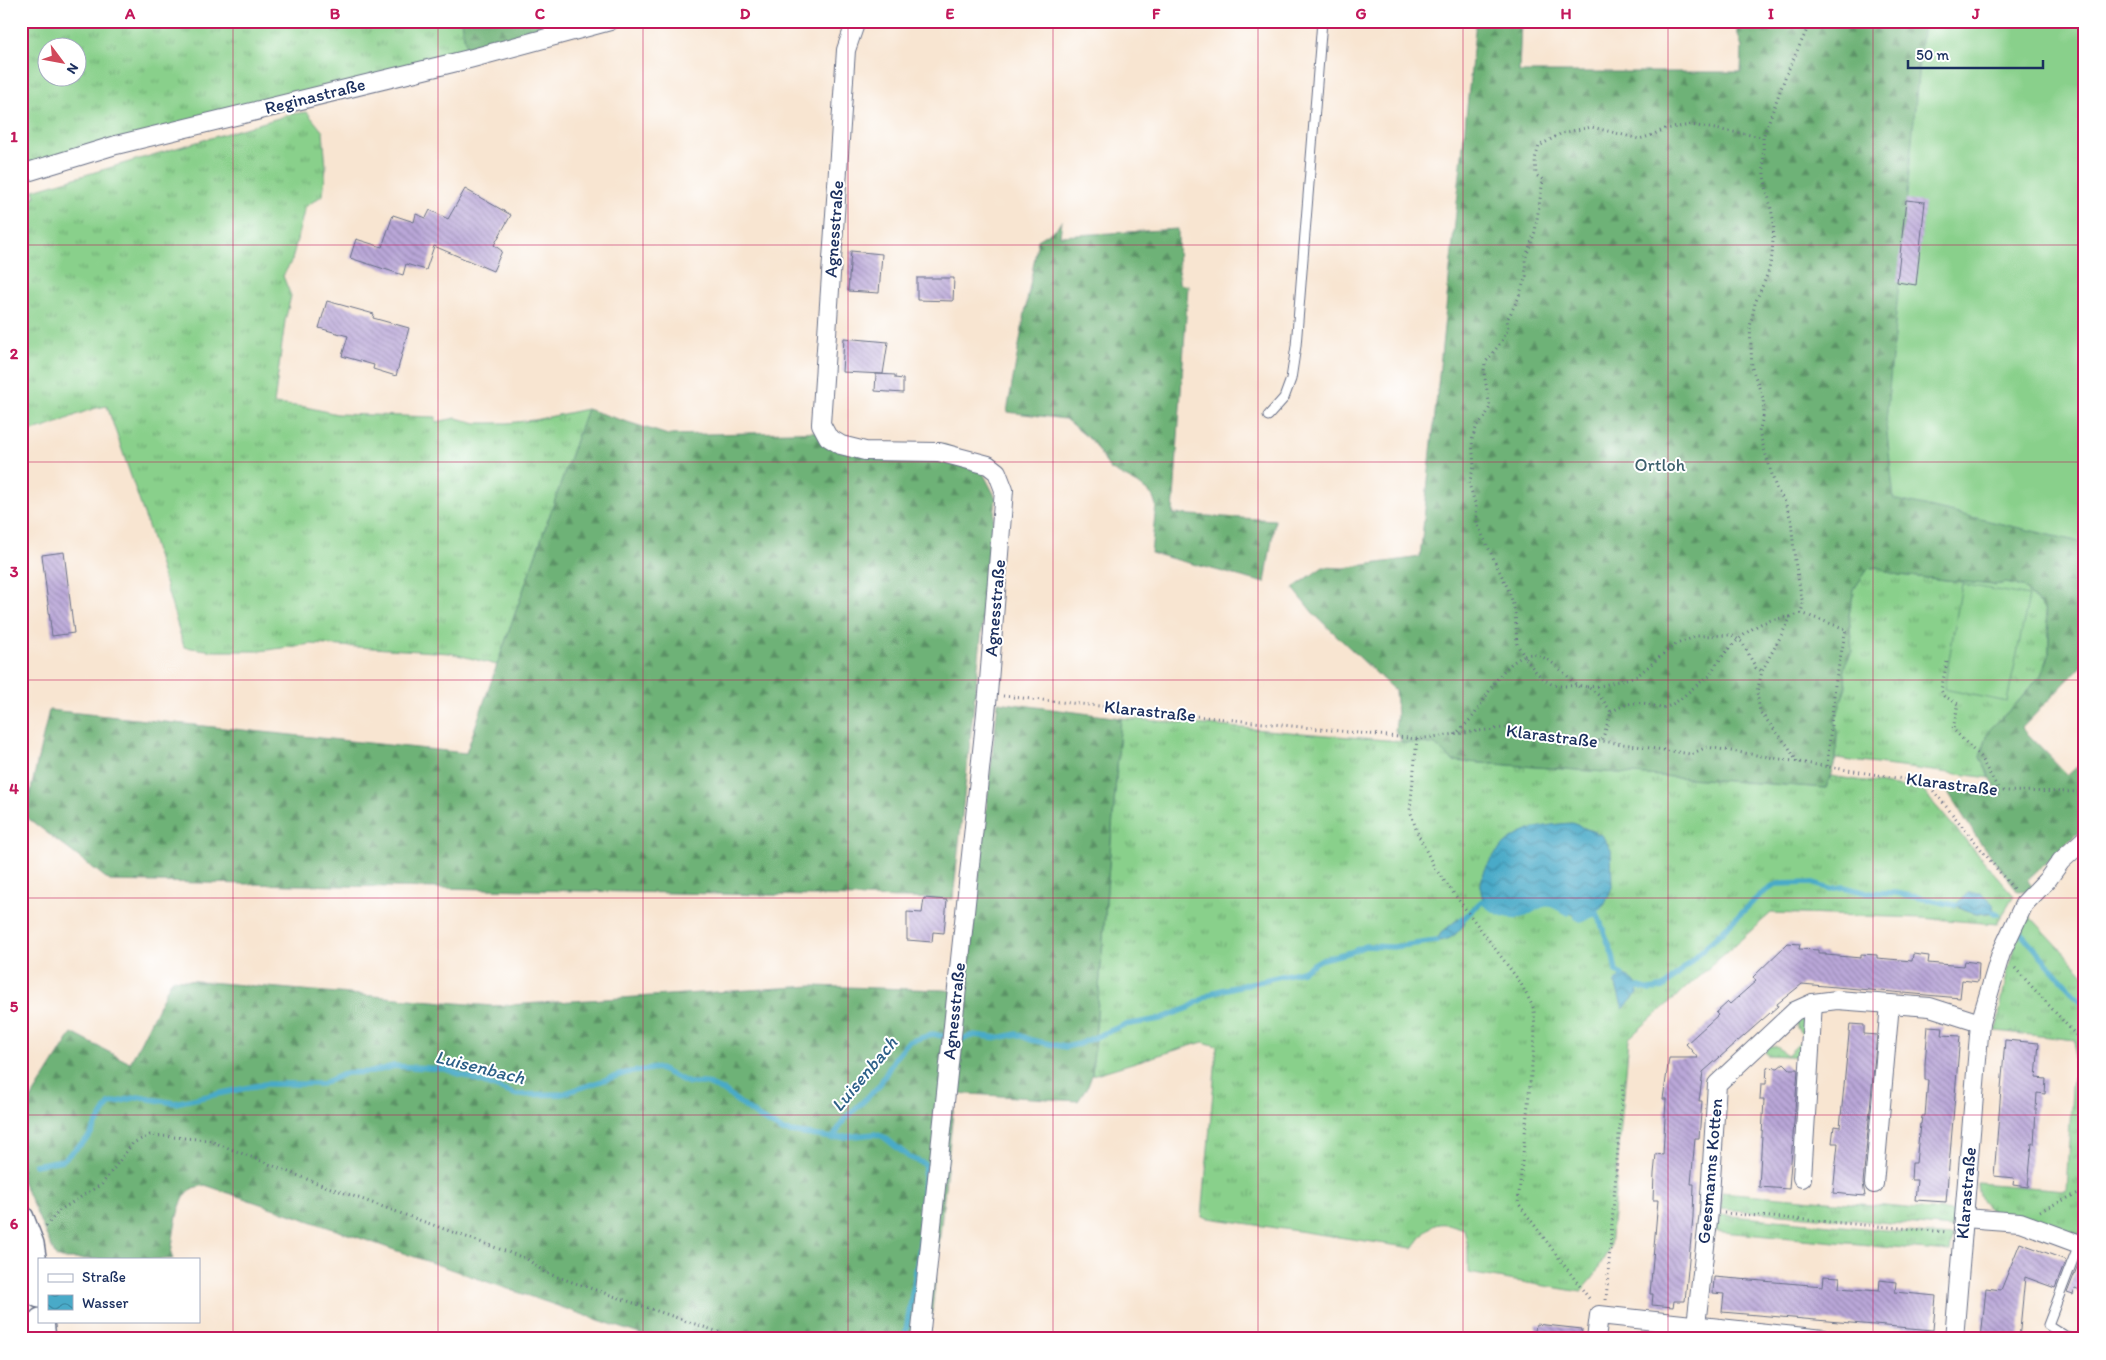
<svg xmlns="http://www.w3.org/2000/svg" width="2106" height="1360" font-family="Itim,sans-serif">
<defs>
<pattern id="grass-tufts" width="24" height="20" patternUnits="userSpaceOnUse" patternTransform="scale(1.25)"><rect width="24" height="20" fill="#89d08b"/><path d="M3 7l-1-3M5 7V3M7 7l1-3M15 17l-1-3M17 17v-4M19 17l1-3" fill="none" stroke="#6fa975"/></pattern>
<pattern id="forest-firs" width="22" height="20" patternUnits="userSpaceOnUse" patternTransform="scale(1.25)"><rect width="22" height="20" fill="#6eb277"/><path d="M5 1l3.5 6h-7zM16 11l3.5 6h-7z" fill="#5a9165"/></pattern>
<pattern id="water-waves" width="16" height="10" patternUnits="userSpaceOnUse" patternTransform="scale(1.25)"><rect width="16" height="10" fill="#49aac8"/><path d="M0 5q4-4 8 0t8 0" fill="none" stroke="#3c8ba6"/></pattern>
<pattern id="building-back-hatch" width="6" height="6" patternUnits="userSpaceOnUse" patternTransform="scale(1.25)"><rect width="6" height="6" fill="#baa7d8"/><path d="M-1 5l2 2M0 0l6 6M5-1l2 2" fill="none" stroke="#9688b2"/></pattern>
</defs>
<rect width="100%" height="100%" fill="#fff"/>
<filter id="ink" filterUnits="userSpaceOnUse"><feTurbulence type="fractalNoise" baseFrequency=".02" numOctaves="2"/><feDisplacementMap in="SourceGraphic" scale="10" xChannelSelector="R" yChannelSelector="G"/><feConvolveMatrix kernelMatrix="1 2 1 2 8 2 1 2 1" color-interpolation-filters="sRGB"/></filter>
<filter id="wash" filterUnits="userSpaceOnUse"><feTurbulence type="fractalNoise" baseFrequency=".0096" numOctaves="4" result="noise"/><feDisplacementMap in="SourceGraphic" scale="20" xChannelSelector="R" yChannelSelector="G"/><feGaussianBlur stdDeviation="1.12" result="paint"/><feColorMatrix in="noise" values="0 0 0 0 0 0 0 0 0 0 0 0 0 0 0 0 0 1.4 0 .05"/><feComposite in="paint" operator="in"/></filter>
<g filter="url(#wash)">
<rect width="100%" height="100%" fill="#f8e5d1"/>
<g fill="url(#grass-tufts)" stroke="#528074" fill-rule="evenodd">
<path d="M21 21H461L468 56 21 167ZM48 48H78V78H48Z"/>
<path d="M307 112 323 132 326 167 323 195 305 207 292 260 283 276 291 296 285 321 274 404 306 407 337 414 436 417V422L456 418 477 423H507L534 420 587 409 497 665 450 653 311 644 260 651H215L184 647 150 532 107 406C76 410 55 430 21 432V201L35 197 34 190 292 114Z"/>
<polygon points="1878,567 1887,572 1899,575 1993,585 2006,583 2023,587 2044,608 2049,630 2049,656 2041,675 2015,705 1989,730 1980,757 1990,778 1836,759 1837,732 1834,722 1846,686 1844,667 1852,651 1849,615 1854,589 1868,569"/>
<path d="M1121 718 1434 744 1453 761 1826 788 1831 776 1922 790 2014 896 1997 924 1922 918 1771 913 1629 1038 1610 1247 1593 1278 1581 1292 1468 1273V1247L1464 1229C1434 1218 1431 1224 1413 1248L1202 1217 1217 1046 1203 1042 1092 1075ZM1968 893 1991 913 1976 914 1955 905Z"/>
<path d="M2029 915 2085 975V1234L2080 1235 1991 1211C1982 1204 1977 1195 1977 1183L2066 1190 2075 1040 1996 1031C2004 993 2008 949 2029 915Z"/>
<path d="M1802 1016H1806L1809 1057 1767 1055 1764 1049C1775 1042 1778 1048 1787 1055L1805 1038 1797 1028V1019Z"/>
<polygon points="1722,1192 1954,1212 1952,1228 1721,1209"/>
<polygon points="1720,1215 1952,1236 1950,1252 1711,1231 1712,1223 1719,1224"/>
</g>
<g fill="url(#forest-firs)" stroke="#44706a">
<polygon points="461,21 601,21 468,56"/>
<polygon points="1476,21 1521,21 1519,72 1741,72 1742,47 1736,28 1736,21 1923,21 1886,423 1894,499 2085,543 2085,662 2022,728 2068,775 2079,765 2085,771 2085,826 2027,880 2035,890 2018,891 1979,841 1946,789 1998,793 1980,757 1989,730 2015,705 2041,675 2049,656 2049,630 2044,609 2023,587 2006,583 1993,585 1899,575 1887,572 1878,567 1868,569 1854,589 1849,615 1852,651 1844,667 1846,686 1835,722 1837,732 1836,759 1826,788 1453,761 1434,744 1403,743 1395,730 1397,715 1395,691 1313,613 1293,588 1323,567 1344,568 1420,557"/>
<polygon points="1062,220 1060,236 1178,229 1179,284 1188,286 1173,514 1275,520 1265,583 1151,553 1156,505 1152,495 1138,484 1110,469 1092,441 1065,419 1007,412 1038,240 1057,228"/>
<polygon points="587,409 668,435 831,431 833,447 945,445 976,459 996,498 953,899 110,881 25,816 49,710 466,753"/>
<path d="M998 702 1121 718 1092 1075 1088 1086 1078 1101 955 1093 929 1339H654L205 1185C201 1186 196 1187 193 1188 176 1198 174 1236 171 1254L173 1259H62L56 1257 21 1178V1115L72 1033 130 1063 172 979 492 1006 812 986 945 990 966 993Z"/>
</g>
<g fill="#89d08b" stroke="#528074">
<polygon points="1923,21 2085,21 2085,543 1894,499 1886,423"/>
<polygon points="1962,584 2029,596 2007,702 1944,689"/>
</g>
<g fill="url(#water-waves)" stroke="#326c93">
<path d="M1572 823 1602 835 1611 850 1612 887 1605 904 1594 916 1581 919C1574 916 1558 905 1550 904 1538 903 1532 913 1522 915 1514 917 1503 914 1496 911 1471 898 1481 871 1496 853 1517 829 1542 825 1572 823Z"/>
<polygon points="1968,893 1981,893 1993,904 1994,912 1976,914 1955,905"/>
<path d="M1458 919 1465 922C1458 934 1450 941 1436 941L1441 933Z"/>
<polygon points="1622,975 1633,980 1639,987 1638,993 1623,1009 1615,982"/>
</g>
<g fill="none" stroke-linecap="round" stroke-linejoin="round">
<g stroke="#49aac8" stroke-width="5.5">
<polyline points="1994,912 1998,914"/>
<polyline points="1577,917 1581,919 1597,913 1613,956 1616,972 1622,975"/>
<path d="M1462 920 1482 901C1493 910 1506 918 1521 915 1531 913 1539 902 1550 904 1556 905 1563 911 1568 913"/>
<polyline points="2022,934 2085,1006"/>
<polyline points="1639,987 1650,990 1664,987 1760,895 1777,884 1811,883 1830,889 1844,887 1863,892 1896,893 1955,905"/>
<polyline points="961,1039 975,1035 998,1038 1017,1034 1031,1040 1065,1047 1079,1044 1124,1025 1160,1019 1188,1008 1214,992 1302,971 1322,959 1351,952 1365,946 1393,947 1436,941"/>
<polyline points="833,1138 875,1134 884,1137 909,1157 925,1164 920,1248 906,1331"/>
<polyline points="35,1165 63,1160 88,1138 109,1104 138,1097 175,1103 265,1084 322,1084 346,1073 372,1072 394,1066 445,1069 517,1095 562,1094 626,1073 657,1068 689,1083 705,1083 724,1091 758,1117 783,1131 833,1138 844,1120 879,1086 895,1058 908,1042 933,1034 942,1036"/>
</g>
</g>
<g id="blocks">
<g fill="url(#building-back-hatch)">
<polygon points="465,189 511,215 494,245 502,251 493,271 434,246 426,270 406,264 403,275 350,258 356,239 382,247 393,215 414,222 416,214 426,218 430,210 448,219"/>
<polygon points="1906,200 1925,202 1916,285 1897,282"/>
<polygon points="851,251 882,254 879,293 848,291"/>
<polygon points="917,278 954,278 953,301 917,300"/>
<polygon points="327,301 374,314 373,318 409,328 396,376 373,369 374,365 342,356 348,336 319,328"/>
<polygon points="844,338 888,342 883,374 842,372"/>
<polygon points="876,374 895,375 895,378 903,379 903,393 875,391"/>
<polygon points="64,552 74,633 52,636 42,555"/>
<polygon points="924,898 947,900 944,933 933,932 932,942 907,940 907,912 922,913"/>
<polygon points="1788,943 1800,944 1799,949 1818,950 1818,953 1826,953 1826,955 1861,958 1861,954 1877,955 1877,958 1912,961 1913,954 1929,956 1928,963 1963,966 1964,961 1979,963 1978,982 1962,980 1960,998 1802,984 1777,1004 1778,1006 1703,1072 1699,1101 1702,1101 1699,1138 1695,1138 1691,1184 1694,1184 1693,1217 1685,1301 1674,1301 1673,1307 1652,1305 1653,1294 1650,1294 1658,1200 1653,1200 1654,1174 1656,1154 1663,1155 1666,1099 1663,1099 1669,1058 1698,1058 1686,1044 1718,1015 1716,1013 1728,1002 1730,1004 1756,981 1753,977"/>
<polygon points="1850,1024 1864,1025 1864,1034 1877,1035 1863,1183 1865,1196 1833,1193 1838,1143 1832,1143 1834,1126 1840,1127"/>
<polygon points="1928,1026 1943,1027 1942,1035 1960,1036 1946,1202 1915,1200 1917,1180 1911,1180 1912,1163 1916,1163 1920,1124 1921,1124 1922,1116 1925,1116 1928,1080 1925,1080 1925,1064"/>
<polygon points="2005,1040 2039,1043 2036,1078 2046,1079 2045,1094 2037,1093 2034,1144 2032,1143 2028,1187 2013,1185 2014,1178 1994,1176"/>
<polygon points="1784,1063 1790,1069 1798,1069 1789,1189 1759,1187 1764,1100 1760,1100 1761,1084 1766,1084 1767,1067 1778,1068"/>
<polygon points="2020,1243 2066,1260 2055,1288 2025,1277 2019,1339 1981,1339 1986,1288 2001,1290"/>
<polygon points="2078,1265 2085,1268 2085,1293 2075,1289 2073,1295 2067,1293"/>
<polygon points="1824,1276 1840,1277 1839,1288 1879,1291 1880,1280 1896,1282 1895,1292 1936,1296 1933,1330 1722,1312 1724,1294 1713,1293 1714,1277 1823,1286"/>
<polygon points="1536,1324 1582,1329 1581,1339 1534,1339"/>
</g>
</g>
</g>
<g filter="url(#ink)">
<use href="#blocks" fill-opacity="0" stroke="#686f86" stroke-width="1"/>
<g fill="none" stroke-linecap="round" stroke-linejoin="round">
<defs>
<g id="lane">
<polyline points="1268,416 1284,398 1291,379 1296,346 1322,21"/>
<polyline points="2070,1339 2048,1325 2079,1244"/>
</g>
<g id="street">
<polyline points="856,21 846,50 821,424 828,437 841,445 865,451 939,452 988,465 997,472 1004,490 988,694 920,1339"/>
<polyline points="21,174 116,145 469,59 610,21"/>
<polyline points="1802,1178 1813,1003"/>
<polyline points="1874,1184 1890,1004"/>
<polyline points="1964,1218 2020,1222 2085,1246"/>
<polyline points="1696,1325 1709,1212 1717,1084 1795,1011 1813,1003 1837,1000 1930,1007 1980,1023"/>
<polyline points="1596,1339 1599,1315 1824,1339"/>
<polyline points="1954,1339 1980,1023 2001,953 2024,904 2048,879 2061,861 2085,839"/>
</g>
<g id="secondary">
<polyline points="21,1218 31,1244 39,1295"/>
<polyline points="41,1321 43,1339"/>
</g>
</defs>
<use href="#lane" stroke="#686f86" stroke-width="11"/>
<use href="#street" stroke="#686f86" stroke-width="20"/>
<use href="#secondary" stroke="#686f86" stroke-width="28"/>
<g stroke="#686f86" stroke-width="3" stroke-dasharray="1 4" stroke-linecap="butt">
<polyline points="1801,613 1846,629 1835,685 1827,767"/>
<polyline points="1947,662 1941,690 1944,696 1958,704 1953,729 1980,757 1999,790"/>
<path d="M1579 687C1566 676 1543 647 1524 656 1530 665 1538 676 1548 682 1559 690 1575 683 1587 687 1597 691 1606 704 1611 712L1602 741"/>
<polyline points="1587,687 1600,686 1637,676 1674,645 1697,636 1731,635 1742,642 1756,668 1762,671"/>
<polyline points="1003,696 1417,739 1510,727 1561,739 1602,741 1691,754 1707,747 1927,783 2000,791 2085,792"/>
<path d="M1611 712C1624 704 1636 700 1651 705 1655 706 1659 708 1662 708 1678 706 1695 683 1710 676 1717 658 1745 630 1763 623 1772 619 1781 618 1791 617"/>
<path d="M1455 735C1461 728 1469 722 1474 715 1489 694 1499 667 1524 656L1517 644 1515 612 1510 593 1477 524 1476 506 1469 484 1474 466 1472 440 1477 425 1484 419 1490 407 1484 373 1485 363 1502 341 1508 329 1507 320 1518 299 1526 276 1525 259 1535 232 1543 180 1536 175 1535 159 1539 146 1562 133 1592 127 1639 139 1650 136 1665 129 1691 125 1763 137"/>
<polyline points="1417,739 1410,810 1417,832 1434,867 1520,982 1534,1009 1535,1035 1518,1203 1591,1301"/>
<polyline points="2083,759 2085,772"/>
<polyline points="1797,762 1788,746 1760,712 1757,692 1762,671 1791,617 1801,613 1803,605 1795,561 1791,520 1785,502 1776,488 1759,432 1764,413 1763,398 1752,368 1750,327 1755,303 1768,273 1772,256 1774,223 1764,176 1763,137 1786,75 1811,21"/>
<polyline points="1927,783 2015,891"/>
<polyline points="2015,968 2085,1045"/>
<polyline points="2040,1211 2085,1190"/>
<polyline points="1724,1213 1947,1232"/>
<polyline points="46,1226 60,1210 102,1184 133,1143 150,1135 208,1140 317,1183 527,1259 546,1273 739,1339"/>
<polyline points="1606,1300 1623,1084"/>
</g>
<use href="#lane" stroke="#fff" stroke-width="9"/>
<use href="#street" stroke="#fff" stroke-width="18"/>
<use href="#secondary" stroke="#fff" stroke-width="25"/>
</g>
</g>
<path fill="none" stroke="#c2185b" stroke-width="1" stroke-opacity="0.55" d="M233 21V1339M438 21V1339M643 21V1339M848 21V1339M1053 21V1339M1258 21V1339M1463 21V1339M1668 21V1339M1873 21V1339M21 245H2085M21 462H2085M21 680H2085M21 898H2085M21 1115H2085"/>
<g text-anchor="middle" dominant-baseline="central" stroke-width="4" stroke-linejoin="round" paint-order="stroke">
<g font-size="18" fill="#1b2f5e" stroke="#fff">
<text transform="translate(315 96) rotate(-14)">Reginastraße</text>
<text transform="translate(834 229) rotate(-86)">Agnesstraße</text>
<text transform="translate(995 608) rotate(-85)">Agnesstraße</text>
<text transform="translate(1150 711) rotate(6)">Klarastraße</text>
<text transform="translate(1552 736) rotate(7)">Klarastraße</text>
<text transform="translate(1952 784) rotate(7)">Klarastraße</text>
<text transform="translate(954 1011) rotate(-84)">Agnesstraße</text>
<text transform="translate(1710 1171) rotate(-85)">Geesmanns Kotten</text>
<text transform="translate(1966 1193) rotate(-85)">Klarastraße</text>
</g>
<g font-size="18" fill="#3c5f6c" stroke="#fff">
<text x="1660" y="465">Ortloh</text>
</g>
<g font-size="19" font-style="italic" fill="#2d6088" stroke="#fff">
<text transform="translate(480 1067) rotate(14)">Luisenbach</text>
<text transform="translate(864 1074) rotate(-50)">Luisenbach</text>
</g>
</g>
<rect width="2106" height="1360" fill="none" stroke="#fff" stroke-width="55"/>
<rect x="38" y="1258" width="162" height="65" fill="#ffffff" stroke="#a4acbf"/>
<rect x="48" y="1274" width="25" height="8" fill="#ffffff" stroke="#a4acbf"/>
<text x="82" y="1282" font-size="15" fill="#1b2f5e">Straße</text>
<rect x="48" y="1295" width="25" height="15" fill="url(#water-waves)" stroke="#a4acbf"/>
<text x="82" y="1308" font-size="15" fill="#1b2f5e">Wasser</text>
<g transform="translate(62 62) rotate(122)"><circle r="24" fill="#ffffff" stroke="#a4acbf"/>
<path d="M0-4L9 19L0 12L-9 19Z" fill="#d1495b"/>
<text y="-8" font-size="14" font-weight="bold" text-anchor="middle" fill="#1b2f5e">N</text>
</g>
<path d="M1908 60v8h135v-8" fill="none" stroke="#1b2f5e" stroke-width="2.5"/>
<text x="1916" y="60" font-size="15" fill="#1b2f5e" stroke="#ffffff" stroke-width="4" paint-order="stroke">50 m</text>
<rect x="28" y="28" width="2050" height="1304" fill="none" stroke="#c2185b" stroke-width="2"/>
<g font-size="16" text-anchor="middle" font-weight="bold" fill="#c2185b">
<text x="130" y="19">A</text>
<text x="335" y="19">B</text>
<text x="540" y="19">C</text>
<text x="745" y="19">D</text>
<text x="950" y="19">E</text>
<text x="1156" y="19">F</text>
<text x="1361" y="19">G</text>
<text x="1566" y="19">H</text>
<text x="1771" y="19">I</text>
<text x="1976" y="19">J</text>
<text x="14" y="142">1</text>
<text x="14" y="359">2</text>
<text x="14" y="577">3</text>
<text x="14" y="794">4</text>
<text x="14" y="1012">5</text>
<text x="14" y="1229">6</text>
</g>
</svg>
